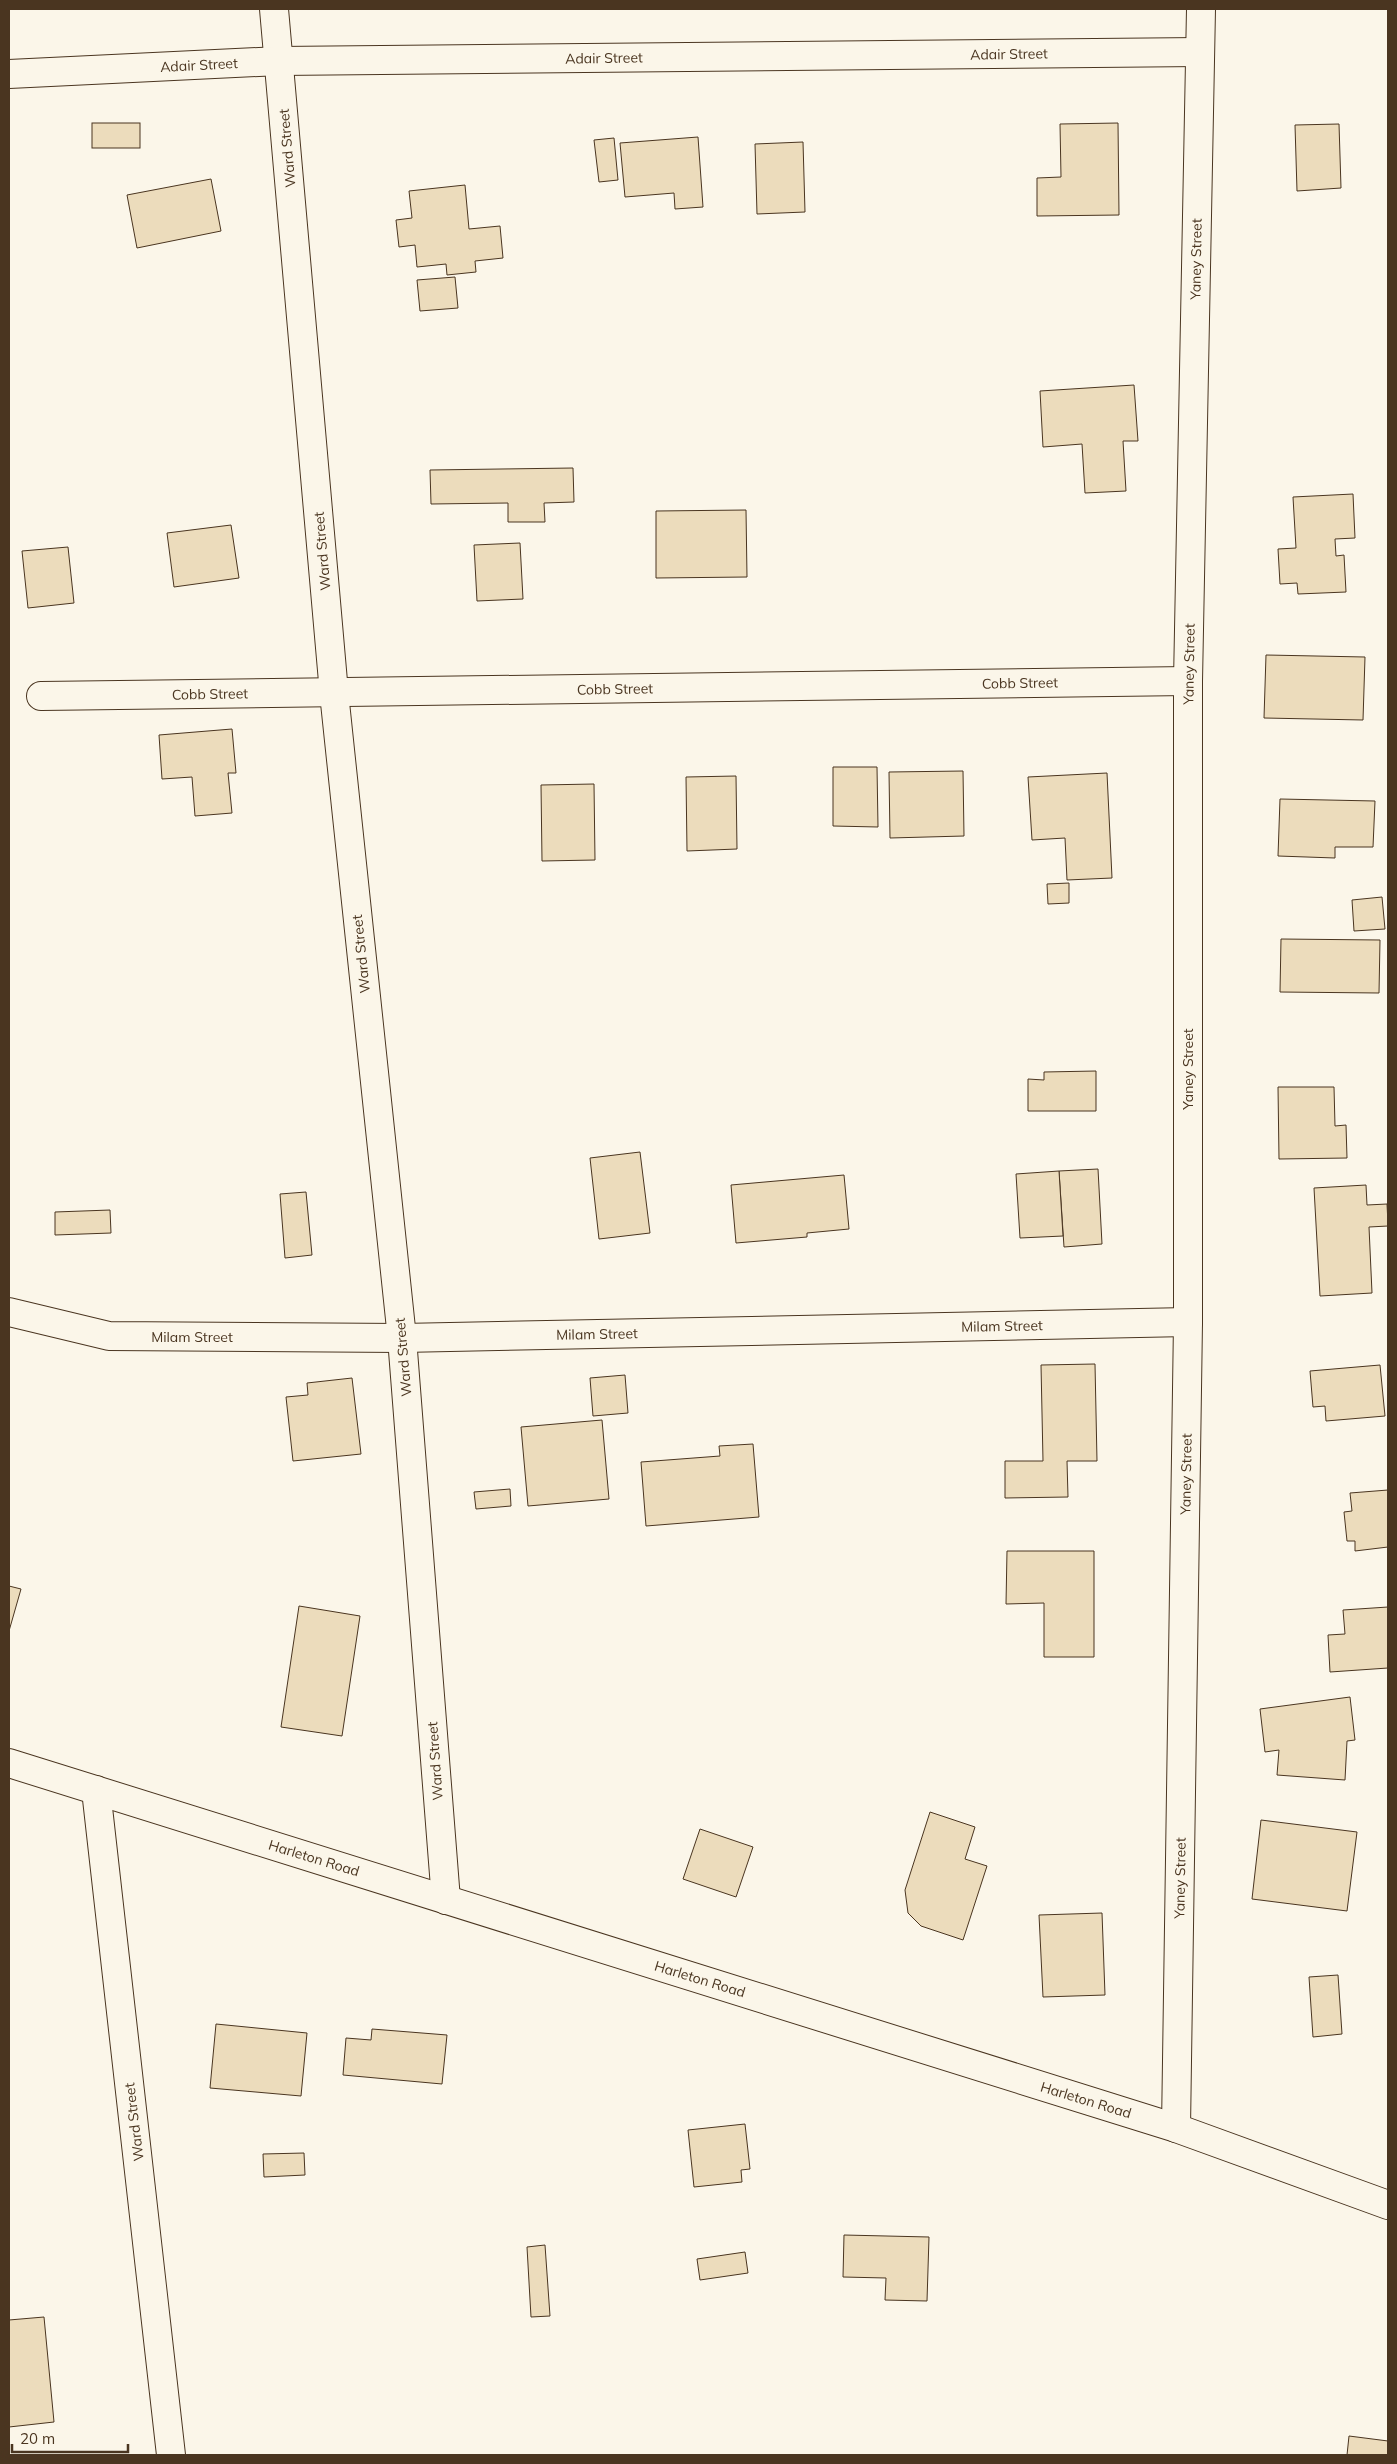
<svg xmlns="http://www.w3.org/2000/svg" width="1397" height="2464" font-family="Mulish,sans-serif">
<rect width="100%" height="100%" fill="#fbf6e9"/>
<g fill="#ecdcbc" stroke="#4a3520">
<rect x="92" y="123" width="48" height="25"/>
<polygon points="1118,123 1119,215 1037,216 1037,178 1061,177 1060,124"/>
<polygon points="1339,124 1341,188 1297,191 1295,125"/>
<polygon points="698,137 703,207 675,209 674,193 625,197 620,143"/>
<polygon points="614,138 618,180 599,182 594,140"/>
<polygon points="803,142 805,212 757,214 755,144"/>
<polygon points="211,179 221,231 137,248 127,195"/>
<polygon points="465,185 469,229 500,226 503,258 475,261 476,272 447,275 446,264 417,267 415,245 399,247 396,220 412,218 409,191"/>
<polygon points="455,277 458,308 420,311 417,280"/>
<polygon points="1134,385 1138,441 1123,441 1126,491 1085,493 1082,444 1043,447 1040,391"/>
<polygon points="573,468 574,502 544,503 545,522 508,522 508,503 431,504 430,470"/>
<polygon points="1353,494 1355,538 1335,539 1336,556 1344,555 1346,592 1298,594 1297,583 1280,584 1278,549 1296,548 1293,497"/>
<polygon points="746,510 747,577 656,578 656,511"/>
<polygon points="231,525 239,578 174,587 167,533"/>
<polygon points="520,543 523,599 477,601 474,545"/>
<polygon points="68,547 74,603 28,608 22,551"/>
<polygon points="1266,655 1365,657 1363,720 1264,718"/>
<polygon points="232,729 236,773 228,773 232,813 195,816 192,777 162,779 159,735"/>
<polygon points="833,767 877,767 878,827 833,826"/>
<polygon points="963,771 964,836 890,838 889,772"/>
<polygon points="1107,773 1112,878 1067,880 1065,838 1032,840 1028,777"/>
<polygon points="736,776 737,849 687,851 686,777"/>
<polygon points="594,784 595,860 542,861 541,785"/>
<polygon points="1280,799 1375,801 1373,847 1335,847 1335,858 1278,856"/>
<polygon points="1069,883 1069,903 1048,904 1047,884"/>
<polygon points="1382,897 1385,929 1354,931 1352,900"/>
<polygon points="1281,939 1380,940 1379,993 1280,992"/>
<polygon points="1096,1071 1096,1111 1028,1111 1028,1079 1044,1080 1044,1072"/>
<polygon points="1278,1087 1334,1087 1335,1126 1346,1125 1347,1158 1279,1159"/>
<polygon points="640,1152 650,1233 599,1239 590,1158"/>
<polygon points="1098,1169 1102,1244 1064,1247 1059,1171"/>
<polygon points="1059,1171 1063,1236 1020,1238 1016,1174"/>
<polygon points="844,1175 849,1229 807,1233 807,1237 736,1243 731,1185"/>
<polygon points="1366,1185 1367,1205 1387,1204 1388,1224 1388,1226 1369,1227 1372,1293 1320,1296 1314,1188"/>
<polygon points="306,1192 312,1255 285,1258 280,1194"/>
<polygon points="110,1210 111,1233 55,1235 55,1212"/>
<polygon points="1095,1364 1097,1461 1067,1461 1068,1497 1005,1498 1005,1461 1043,1461 1041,1365"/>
<polygon points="1380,1365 1385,1416 1326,1421 1325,1406 1313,1407 1310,1371"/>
<polygon points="625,1375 628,1413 593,1416 590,1378"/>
<polygon points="352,1378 361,1454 293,1461 286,1397 308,1395 307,1383"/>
<polygon points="602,1420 609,1499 528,1506 521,1427"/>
<polygon points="753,1444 759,1517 646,1526 641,1462 720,1456 719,1446"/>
<polygon points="510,1489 511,1506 476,1509 474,1492"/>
<polygon points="1388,1490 1388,1547 1355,1551 1355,1541 1347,1541 1344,1512 1352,1511 1350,1493"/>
<polygon points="1007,1551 1094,1551 1094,1657 1044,1657 1044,1603 1006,1604"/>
<polygon points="9,1586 21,1589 9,1631"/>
<polygon points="299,1606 360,1616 342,1736 281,1727"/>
<polygon points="1388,1607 1388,1668 1330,1672 1328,1635 1345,1634 1343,1610"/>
<polygon points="1350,1697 1355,1740 1347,1741 1345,1780 1277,1775 1279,1750 1265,1752 1260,1709"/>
<polygon points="930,1812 975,1827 965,1859 987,1866 963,1940 921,1926 908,1913 905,1890"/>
<polygon points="1261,1820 1357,1832 1347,1911 1252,1899"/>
<polygon points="700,1829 753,1847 736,1897 683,1879"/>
<polygon points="1102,1913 1105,1995 1043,1997 1039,1915"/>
<polygon points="1338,1975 1342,2034 1313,2037 1309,1977"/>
<polygon points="216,2024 307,2033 301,2096 210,2088"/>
<polygon points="372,2029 447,2035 442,2084 343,2075 346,2038 371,2040"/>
<polygon points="745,2124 750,2169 741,2170 742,2182 694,2187 688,2130"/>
<polygon points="304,2153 305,2175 264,2177 263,2154"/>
<polygon points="844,2235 929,2237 927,2301 885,2300 886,2278 843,2277"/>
<polygon points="545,2245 550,2316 531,2317 527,2247"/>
<polygon points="745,2252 748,2273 700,2280 697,2259"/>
<polygon points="44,2317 54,2422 9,2427 9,2320"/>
<polygon points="1349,2436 1388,2441 1388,2436 1388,2455 1347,2455"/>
</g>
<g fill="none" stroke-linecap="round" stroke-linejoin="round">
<defs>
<g id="street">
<polyline points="274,9 334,693 402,1338 446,1900"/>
<polyline points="9,74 279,61 1200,52"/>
<polyline points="41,696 1188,681"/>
<polyline points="9,1312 109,1336 402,1338 1188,1322"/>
<polyline points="9,1763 1176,2128 1388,2205"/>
<polyline points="96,1790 171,2455"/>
<polyline points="1176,2128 1188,1322 1188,681 1201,9"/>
</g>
</defs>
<use href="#street" stroke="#4a3520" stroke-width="30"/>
<use href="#street" stroke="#fbf6e9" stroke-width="28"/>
</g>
<g text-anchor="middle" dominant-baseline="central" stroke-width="4" stroke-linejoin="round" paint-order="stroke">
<g font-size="14" fill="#4a3520" stroke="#fbf6e9">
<text transform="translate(1009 54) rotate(-1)">Adair Street</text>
<text transform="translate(604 58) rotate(-1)">Adair Street</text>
<text transform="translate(199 65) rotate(-3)">Adair Street</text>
<text transform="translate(287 148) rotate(-95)">Ward Street</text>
<text transform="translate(1196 259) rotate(-89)">Yaney Street</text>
<text transform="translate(322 551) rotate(-95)">Ward Street</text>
<text transform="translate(1189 664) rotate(-89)">Yaney Street</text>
<text transform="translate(1020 683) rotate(-1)">Cobb Street</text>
<text transform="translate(615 689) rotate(-1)">Cobb Street</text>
<text transform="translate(210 694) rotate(-1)">Cobb Street</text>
<text transform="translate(361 954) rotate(-96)">Ward Street</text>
<text transform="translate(1188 1069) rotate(-90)">Yaney Street</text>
<text transform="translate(1002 1326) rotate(-1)">Milam Street</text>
<text transform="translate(597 1334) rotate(-1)">Milam Street</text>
<text x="192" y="1337">Milam Street</text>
<text transform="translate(403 1357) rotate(-95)">Ward Street</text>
<text transform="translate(1186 1474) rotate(-89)">Yaney Street</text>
<text transform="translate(435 1761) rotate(-94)">Ward Street</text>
<text transform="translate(314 1858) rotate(17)">Harleton Road</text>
<text transform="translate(1180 1878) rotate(-89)">Yaney Street</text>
<text transform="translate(700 1979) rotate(17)">Harleton Road</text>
<text transform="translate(1086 2100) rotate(17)">Harleton Road</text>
<text transform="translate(134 2122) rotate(-97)">Ward Street</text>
</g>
</g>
<rect width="1397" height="2464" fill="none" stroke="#4a3520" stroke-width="20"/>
<path d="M12 2444v8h116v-8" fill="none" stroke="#4a3520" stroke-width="2.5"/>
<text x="20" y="2444" font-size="15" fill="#4a3520" stroke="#fbf6e9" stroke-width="4" paint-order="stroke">20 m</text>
</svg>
